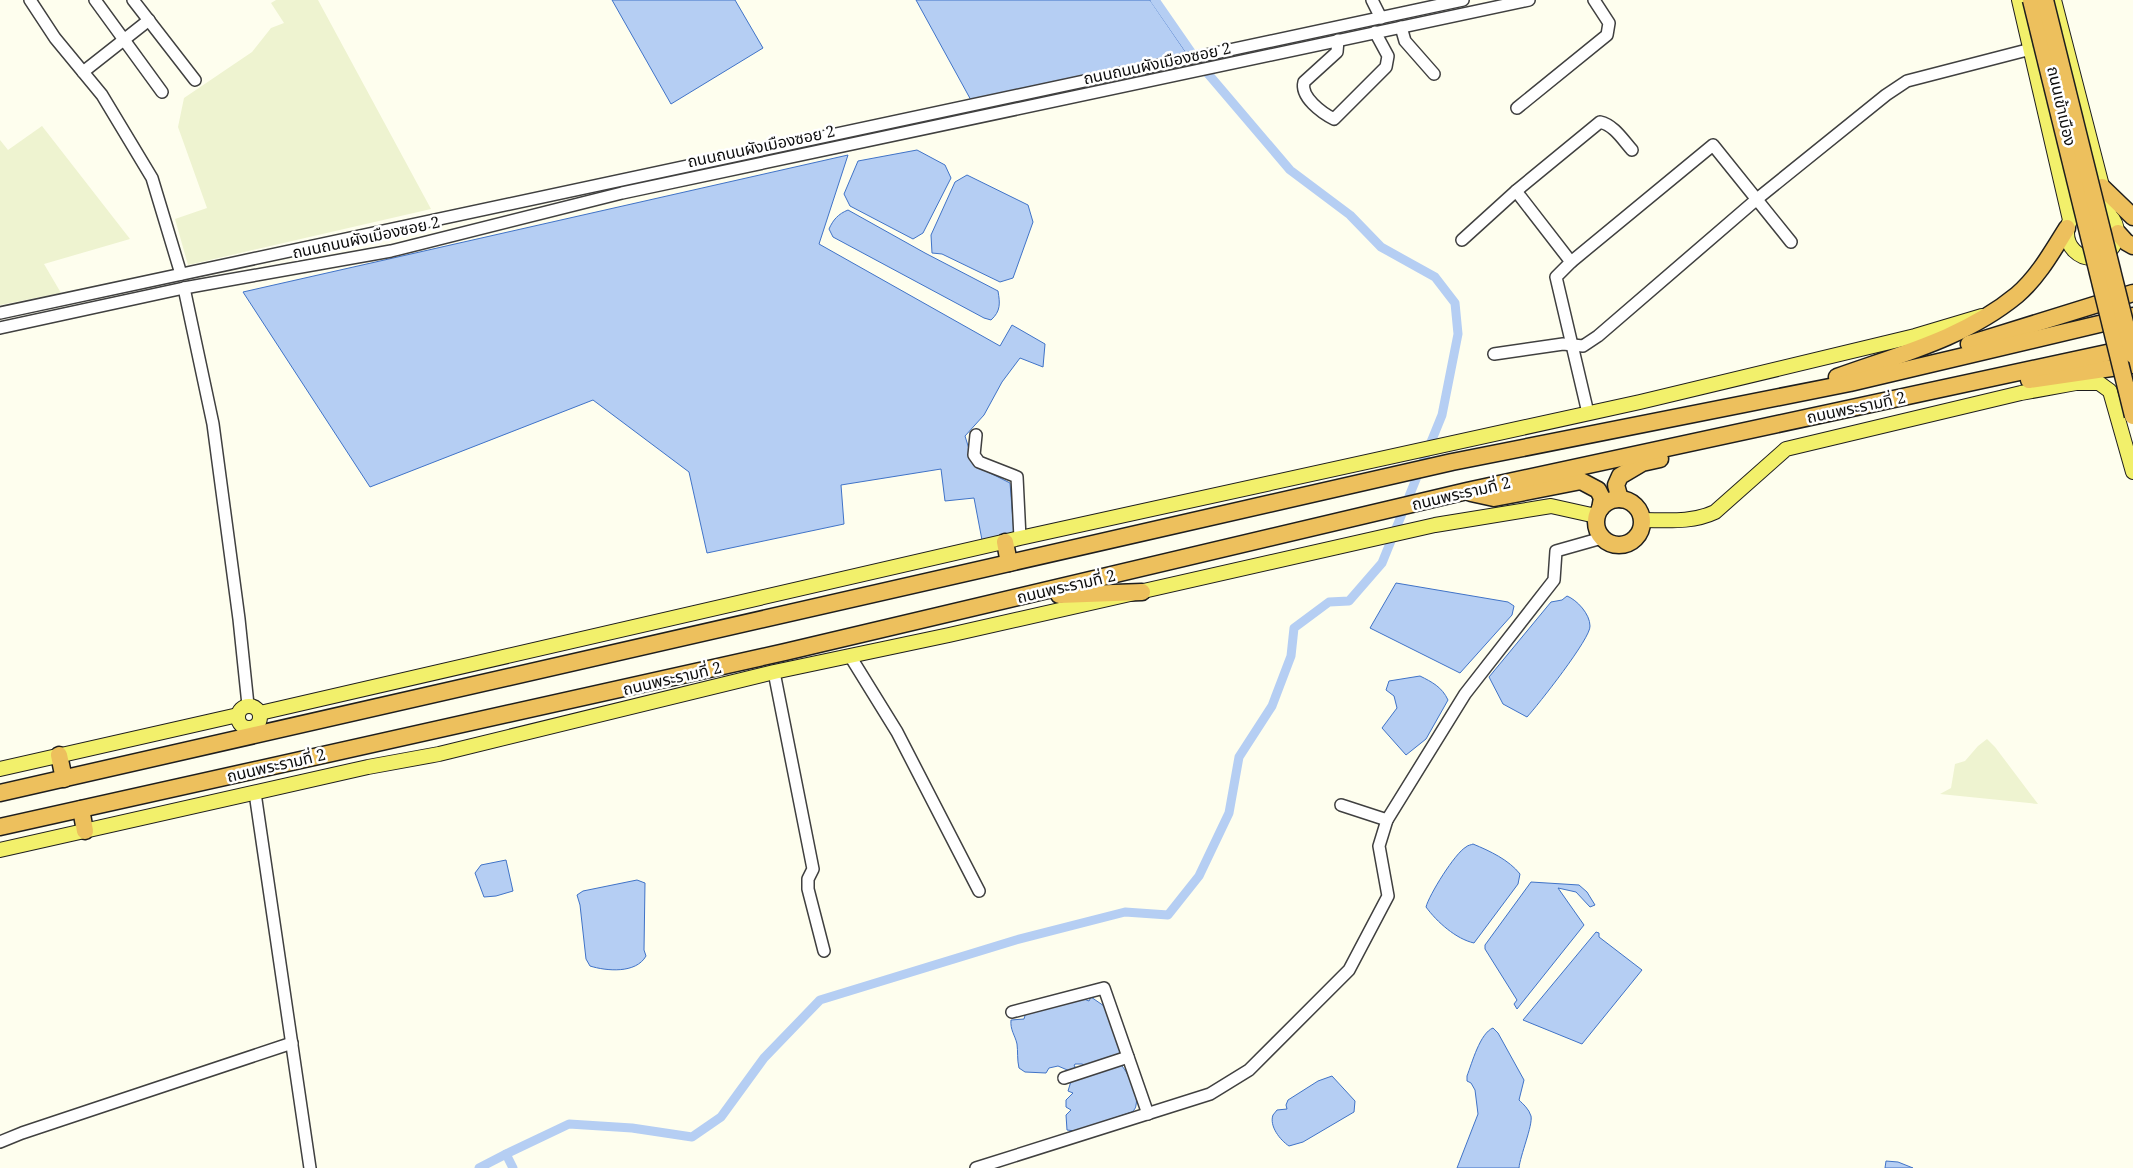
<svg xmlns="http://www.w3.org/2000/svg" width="2133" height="1168" font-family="'Noto Serif','Noto Sans Thai',serif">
<rect width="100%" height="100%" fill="#fefeee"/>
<g fill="#eef3d0">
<polygon points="276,0 318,0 431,209 188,265 175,219 207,208 178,127 184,98 252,52 271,28 284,23 271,3"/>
<polygon points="42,126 130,239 44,264 61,293 0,305 0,140 8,150"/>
<polygon points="1987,739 1995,747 2038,804 1940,794 1951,788 1955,764 1965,761 1978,746"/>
</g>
<g fill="#b5cef3" stroke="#4073c7">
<polygon points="612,0 735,0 763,48 671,104"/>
<polygon points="916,0 1150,0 1187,54 972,102"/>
<polygon points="917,150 945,165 951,178 923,233 913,239 850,206 844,194 858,161"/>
<polygon points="848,155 819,244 1000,346 1012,325 1045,344 1043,367 1020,358 1002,382 984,415 965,436 974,465 1010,483 1014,533 982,540 974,498 945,501 941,469 841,485 844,524 707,553 689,472 593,400 370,487 243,292"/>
<polygon points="967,175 1028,205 1033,222 1013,278 1000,282 942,254 932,253 931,235 955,182"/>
<path d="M848 210 925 253 998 291C1000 303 1001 311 991 320L984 318 833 237 829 229C833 220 838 214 848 210Z"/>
<polygon points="1396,583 1508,602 1514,606 1512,615 1460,673 1370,628"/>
<path d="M1567 596C1577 600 1590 614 1590 626 1591 638 1538 705 1527 717L1503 704 1489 677 1551 602 1562 600Z"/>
<path d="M1420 676C1432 682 1442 687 1448 700L1426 739 1406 755 1382 728 1397 708 1394 696 1386 690 1389 681Z"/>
<path d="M1473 844C1490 851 1509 860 1520 874L1518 884 1474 943C1456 939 1437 922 1426 907 1429 895 1455 853 1466 847 1468 845 1471 845 1473 844Z"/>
<polygon points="506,860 513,891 496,896 484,897 475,873 481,865"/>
<path d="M637 880 645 883 644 950 646 956C636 974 606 971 590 966L586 959 580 905 577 895 583 891Z"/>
<polygon points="1531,882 1579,885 1587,892 1595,905 1590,907 1576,892 1558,888 1584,925 1517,1009 1514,1004 1517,1000 1485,949 1485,945"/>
<polygon points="1596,932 1599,933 1599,937 1642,970 1582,1044 1523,1020"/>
<path d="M1091 997 1104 1006 1122 1048C1118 1060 1099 1063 1088 1067L1082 1064H1075L1074 1066 1078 1069 1072 1072 1058 1066 1049 1068 1046 1073 1025 1072 1019 1068C1017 1060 1018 1051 1017 1044 1015 1035 1010 1030 1011 1020L1024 1019 1026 1012 1084 999 1089 1001Z"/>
<path d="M1493 1028 1498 1033 1524 1080 1519 1100C1523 1104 1529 1109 1531 1116 1533 1125 1520 1156 1519 1168H1457L1478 1114 1475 1090 1471 1083 1467 1081V1076C1472 1063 1480 1033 1493 1028Z"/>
<path d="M1120 1064C1127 1070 1139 1095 1136 1105 1136 1108 1134 1110 1132 1112L1075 1131 1067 1130 1066 1115 1071 1110 1066 1107V1100L1073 1093 1068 1091 1072 1078Z"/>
<path d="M1332 1076 1355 1101 1354 1112 1303 1142 1289 1146C1280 1140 1269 1126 1273 1115L1277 1110 1287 1109 1286 1105 1288 1100 1318 1081Z"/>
<polygon points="1886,1161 1898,1162 1913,1168 1885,1168"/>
</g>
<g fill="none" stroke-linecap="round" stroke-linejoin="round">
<g stroke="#b5cef3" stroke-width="9">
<polyline points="506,1154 569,1124 632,1128 692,1137 721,1117 764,1058 820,1000 1016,940 1125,912 1168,915 1199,876 1229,813 1239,757 1272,706 1291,656 1294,628 1329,602 1349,601 1382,563 1442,415 1458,334 1455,303 1435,277 1381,247 1350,215 1290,170 1198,62 1155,0"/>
<polyline points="479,1168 506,1154 513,1168"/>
</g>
<defs>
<g id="minor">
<polyline points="30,0 55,38 102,95 152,178 181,274"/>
<polyline points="95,0 162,92"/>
<polyline points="133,0 195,80"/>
<polyline points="1372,0 1381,18"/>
<polyline points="1401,27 1405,41 1434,74"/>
<path d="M1338 40 1337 52 1304 82C1300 97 1322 113 1334 119L1386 67 1388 56 1375 32"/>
<polyline points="83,72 149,20"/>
<polyline points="1517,108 1607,35 1609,23 1594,0"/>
<polyline points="1516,191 1571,262"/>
<path d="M1462 240 1516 191 1600 122C1614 125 1623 140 1632 150"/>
<polyline points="184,288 213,424 239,619 248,705"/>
<polyline points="0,313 1463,0"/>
<polyline points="0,328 184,288 391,251 622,193 1529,0"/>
<polyline points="1494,354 1563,344 1583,346 1598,336 1757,199 1886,95 1907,81 2031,49"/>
<polyline points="1588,413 1556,277 1571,262 1713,145 1791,242"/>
<polyline points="976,435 974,455 979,462 1017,477 1020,538"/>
<polyline points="850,656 897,732 979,891"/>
<polyline points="774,672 813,869 808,879 808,889 824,951"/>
<polyline points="255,793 310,1168"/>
<polyline points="1341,805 1387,820"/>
<polyline points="1012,1012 1104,988 1148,1114"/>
<polyline points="1064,1078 1128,1057"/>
<polyline points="0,1142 22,1133 292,1043"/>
<polyline points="976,1168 1210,1094 1249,1070 1349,970 1388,896 1379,846 1387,820 1465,694 1554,580 1556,551 1602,538"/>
</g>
<g id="major">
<polyline points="2019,0 2070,220"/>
<polyline points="2054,0 2109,213"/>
<circle cx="2092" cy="233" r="25"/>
<path d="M1642 520C1666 520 1692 523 1715 512L1786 449 2021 393 2076 383H2099L2110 391 2133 472"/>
<circle cx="249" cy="717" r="11"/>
<polyline points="260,713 1020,538 1640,402 1915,336 1982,316"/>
<polyline points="0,769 238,715"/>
<polyline points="0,850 368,767 439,754 774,672 949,635 1435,525 1551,506 1596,516"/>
</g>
<g id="highway">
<polyline points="2102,187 2133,217"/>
<polyline points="2118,233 2126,242 2133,246"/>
<polyline points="1969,344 2133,293"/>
<path d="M1837 377C1898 355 1965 338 2017 295 2038 277 2052 252 2067 228"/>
<polyline points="2029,380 2133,365"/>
<polyline points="1471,493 1494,498 1581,481 1598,490 1602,498 1600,509"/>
<polyline points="1620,499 1616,485 1620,476 1642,463 1660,459"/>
<circle cx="1619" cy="522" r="23"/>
<polyline points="1005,542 1009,563"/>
<polyline points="1059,595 1142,592"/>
<polyline points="59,755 64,779"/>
<polyline points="0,793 1452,462 1850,383 2133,316"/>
<polyline points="81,809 85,831"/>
<polyline points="0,827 785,652 1467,491 2130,348"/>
</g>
</defs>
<use href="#minor" stroke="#404040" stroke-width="14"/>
<use href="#major" stroke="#1e1e1e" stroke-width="16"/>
<use href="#highway" stroke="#1e1e1e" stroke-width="19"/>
<use href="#minor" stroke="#fff" stroke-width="11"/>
<use href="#major" stroke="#f2f06b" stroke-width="14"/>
<use href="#highway" stroke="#edc05d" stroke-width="16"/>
<defs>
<g id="highway-bridge">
<polyline points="2031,0 2133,416"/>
<polyline points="2045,0 2133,355"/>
</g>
</defs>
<use href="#highway-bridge" stroke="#1e1e1e" stroke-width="19" stroke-linecap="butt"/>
<use href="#highway-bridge" stroke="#edc05d" stroke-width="16"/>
</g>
<g text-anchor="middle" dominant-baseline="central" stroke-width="5" stroke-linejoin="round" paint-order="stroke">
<g font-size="16" fill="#0d0d0d" stroke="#fff">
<text transform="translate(1157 63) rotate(-12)">ถนนถนนผังเมืองซอย 2</text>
<text transform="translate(2062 106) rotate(77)">ถนนเข้าเมือง</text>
<text transform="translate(761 146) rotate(-12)">ถนนถนนผังเมืองซอย 2</text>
<text transform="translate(366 237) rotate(-12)">ถนนถนนผังเมืองซอย 2</text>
<text transform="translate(1856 407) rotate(-12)">ถนนพระรามที่ 2</text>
<text transform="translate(1461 493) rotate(-13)">ถนนพระรามที่ 2</text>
<text transform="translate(1066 586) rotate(-13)">ถนนพระรามที่ 2</text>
<text transform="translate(672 678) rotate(-13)">ถนนพระรามที่ 2</text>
<text transform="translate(276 765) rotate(-13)">ถนนพระรามที่ 2</text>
</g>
</g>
</svg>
